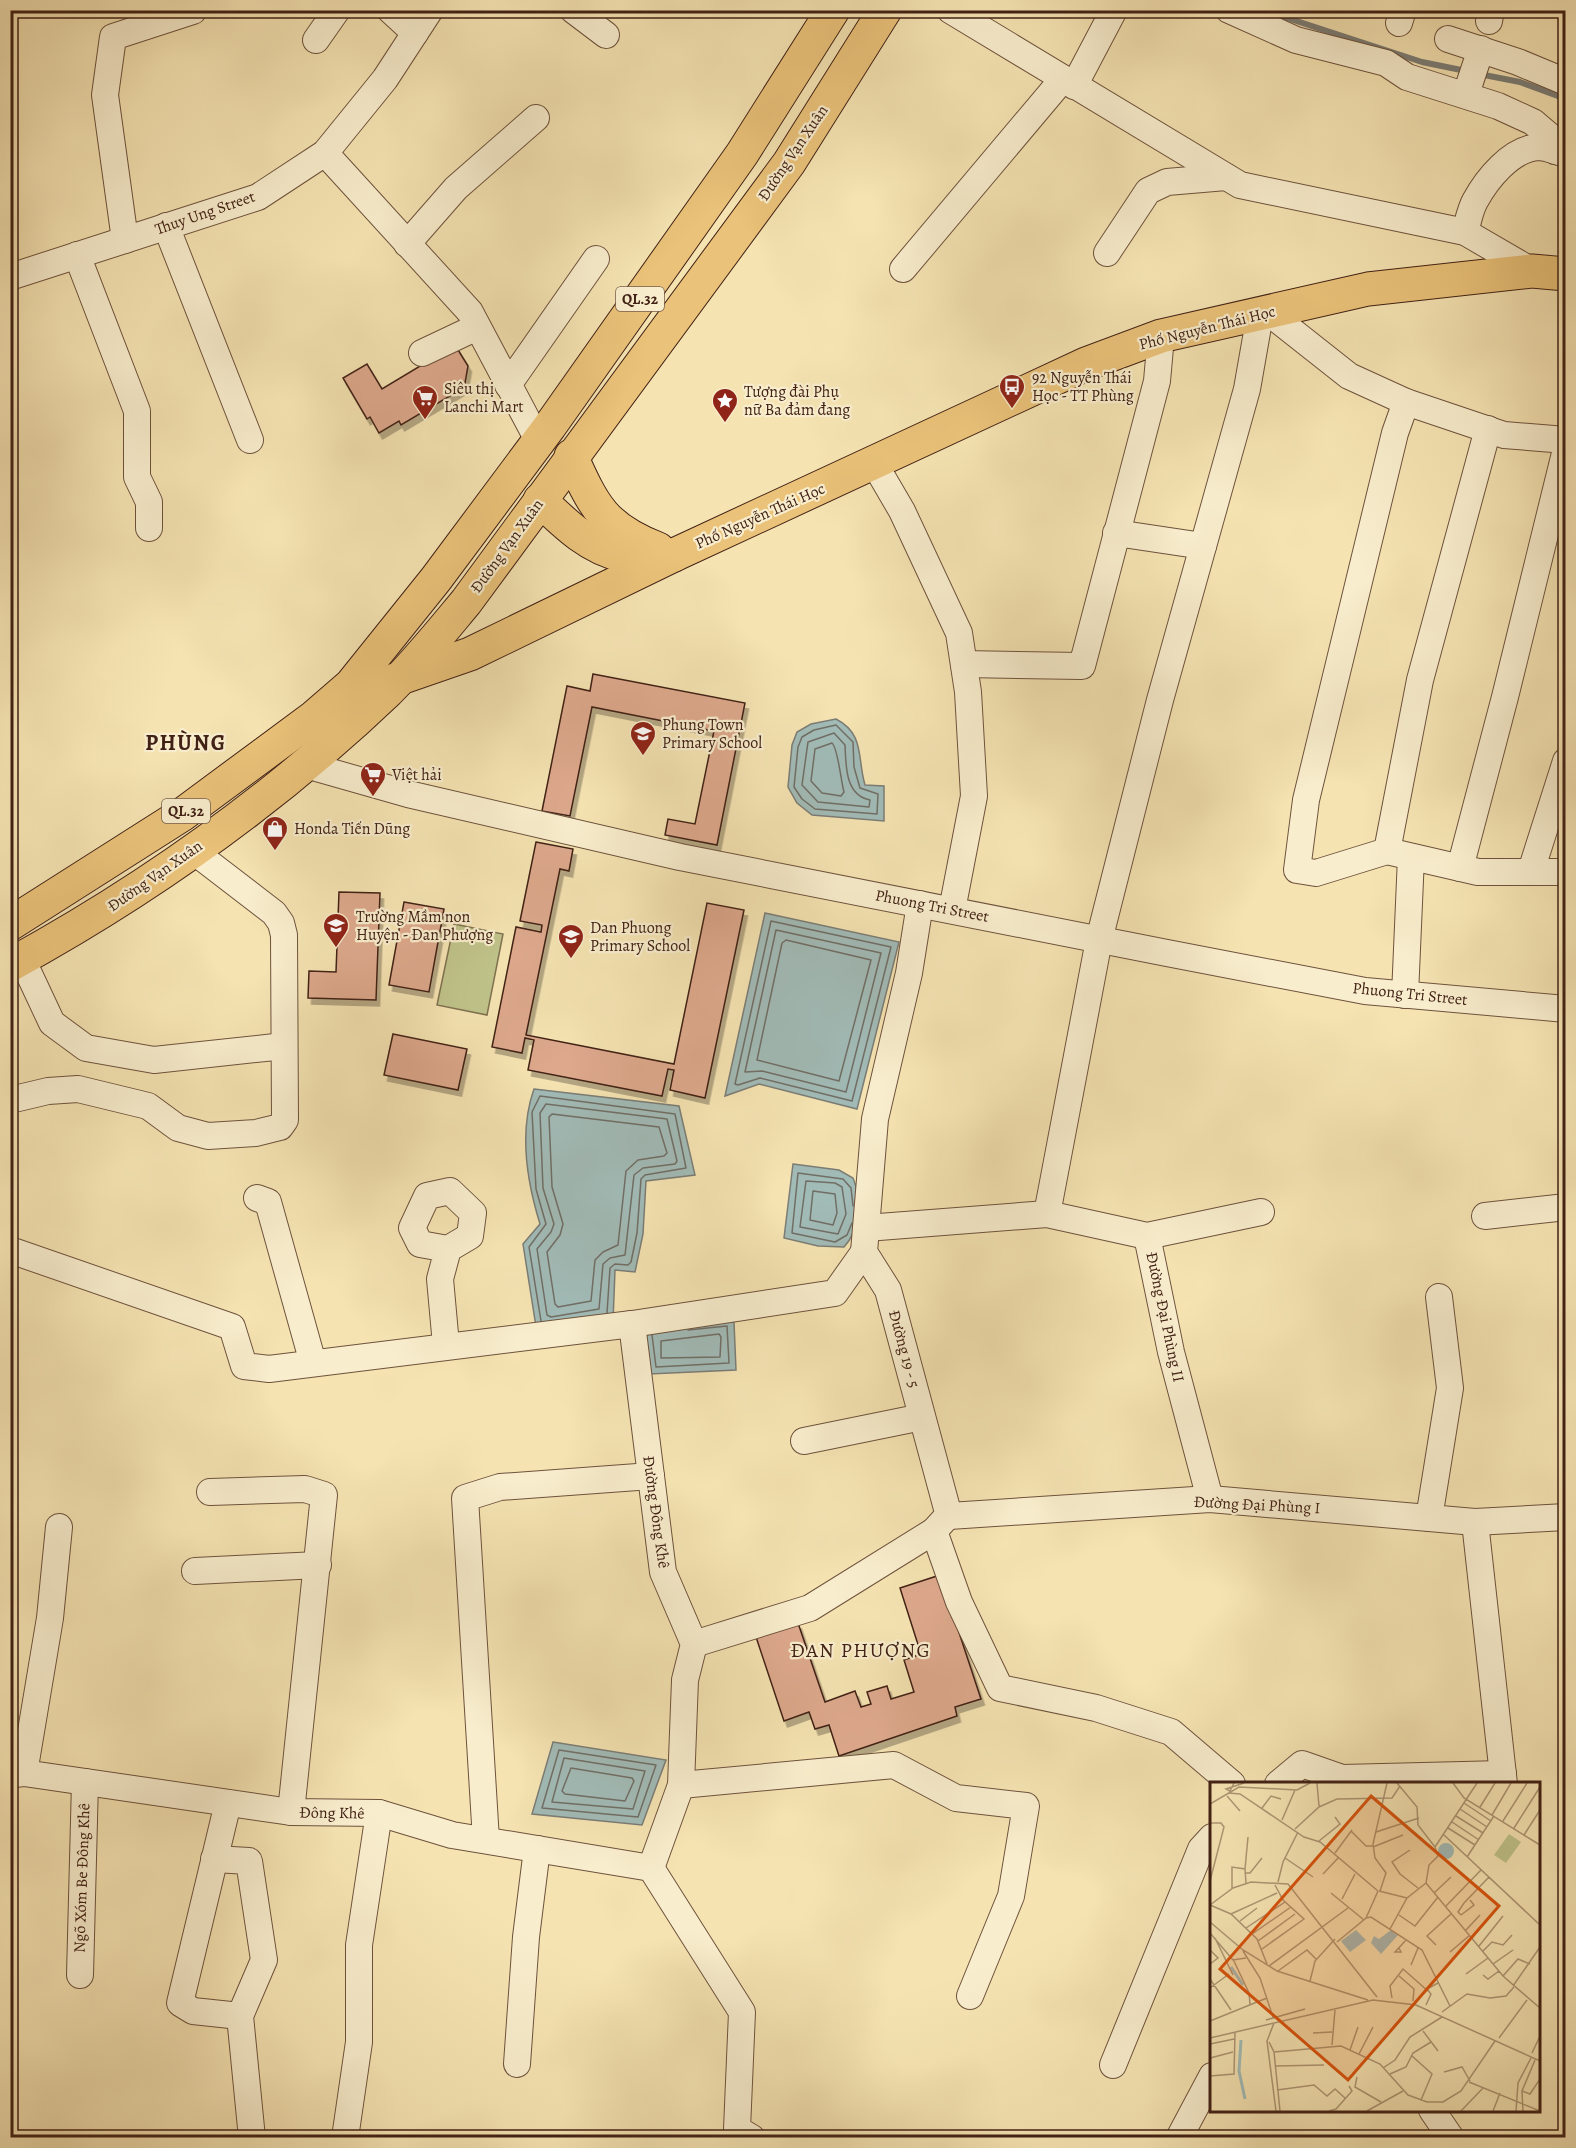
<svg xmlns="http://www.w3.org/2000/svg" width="1576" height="2148" font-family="Alegreya,serif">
<defs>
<filter id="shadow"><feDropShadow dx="3.5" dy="6" stdDeviation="0" flood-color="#0004"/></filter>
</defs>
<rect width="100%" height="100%" fill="#f5e3b2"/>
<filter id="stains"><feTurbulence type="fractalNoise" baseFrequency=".00333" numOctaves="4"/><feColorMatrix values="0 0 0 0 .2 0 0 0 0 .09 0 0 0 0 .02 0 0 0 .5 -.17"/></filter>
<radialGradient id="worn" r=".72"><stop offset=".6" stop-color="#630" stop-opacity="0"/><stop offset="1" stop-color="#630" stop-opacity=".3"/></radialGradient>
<polygon fill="#bfc38a" stroke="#807250" stroke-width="1.5" points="454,924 503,934 487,1015 437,1005"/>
<g fill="#a1bbb7" stroke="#7b7d76" stroke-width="1.5">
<path d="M836 719C865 734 857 758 865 785L884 786V821L812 815 797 803 788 787 792 745 797 732 811 724Z"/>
<polygon points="765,913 899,942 857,1109 759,1084 725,1096"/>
<path d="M534 1089 679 1106 695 1175 646 1181 643 1234 635 1272 615 1270 613 1322 537 1333 523 1244 540 1224C527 1182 519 1131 534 1089Z"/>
<path d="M793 1164 839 1170 853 1178C862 1198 860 1230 844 1247L818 1246 784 1238Z"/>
<polygon points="727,1319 734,1322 736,1370 649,1374 646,1333"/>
<polygon points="553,1742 666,1760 642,1825 532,1814"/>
</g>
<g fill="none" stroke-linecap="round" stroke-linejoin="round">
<g stroke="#716e66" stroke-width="1.5">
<polygon points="836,725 853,742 854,767 860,788 878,794 877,814 815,809 802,799 794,787 798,747 802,737 814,730"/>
<path d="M834 733 845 745C846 766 845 795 870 800L869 807 818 802 802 785 808 742Z"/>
<path d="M832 743C838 748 841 782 844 792L841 796 822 793 811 781 815 749Z"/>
<polygon points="771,921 891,947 852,1101 760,1078 738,1085 735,1084"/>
<polygon points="776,930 881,953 846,1092 762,1071 745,1072"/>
<polygon points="786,940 871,960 839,1081 757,1060 782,943"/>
<polygon points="546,1104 667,1119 677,1161 675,1164 643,1168 634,1175 625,1255 610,1258 603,1264 599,1309 551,1317 547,1315 537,1249 551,1232 554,1224 543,1188 540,1113"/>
<polygon points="552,1114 659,1127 667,1153 664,1156 638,1160 626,1171 618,1245 603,1252 595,1260 591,1301 558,1307 555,1304 547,1252 560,1235 563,1224 552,1187 549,1117"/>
<polygon points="806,1181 835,1183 842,1187 846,1214 838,1234 800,1227"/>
<polygon points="813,1191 835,1194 837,1213 833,1225 810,1220"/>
<polyline points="852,1223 847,1235 835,1242 792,1233 798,1173 843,1179 851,1188 853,1206"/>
<polyline points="541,1321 529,1247 546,1224 536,1189 532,1112 540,1096 675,1114 686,1168 645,1175 641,1179 637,1233 631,1262 628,1265 615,1264 610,1268 607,1313"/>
<polygon points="719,1334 721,1337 720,1357 661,1358 661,1341"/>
<polyline points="652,1335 656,1367 729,1363 727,1326 688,1330"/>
<polygon points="559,1750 656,1765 638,1817 542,1808"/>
<polygon points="564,1758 645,1771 633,1809 552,1802"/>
<polygon points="571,1768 632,1778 634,1781 625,1801 565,1794 562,1791"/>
</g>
<g stroke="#7b7d76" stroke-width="6">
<polyline points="1263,10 1422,62 1466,71"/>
<polyline points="1479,74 1520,82 1566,99"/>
</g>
</g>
<g fill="#dda88c" stroke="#412115" stroke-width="1.5" filter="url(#shadow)">
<polygon points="455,345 468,366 465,383 460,390 401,425 399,421 379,433 370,417 367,419 343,378 367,364 382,389"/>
<polygon points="593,674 745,703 717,845 665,835 668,819 695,824 714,731 592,707 570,816 542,811 567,686 590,691"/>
<polygon points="536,842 573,849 569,871 560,869 526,1035 674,1064 707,903 744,910 705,1098 670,1090 674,1070 668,1069 662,1096 528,1070 534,1040 525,1038 522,1053 492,1047 516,927 541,932 542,925 520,921"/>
<polygon points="339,892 380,893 376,1000 308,998 309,971 336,972"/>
<polygon points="404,902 444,909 429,992 389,985"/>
<polygon points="393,1034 467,1049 458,1090 384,1075"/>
<polygon points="940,1575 981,1699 955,1707 957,1716 839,1756 829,1725 815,1729 809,1712 784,1721 756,1637 798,1623 825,1702 855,1691 861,1707 871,1704 867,1692 887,1686 891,1699 914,1692 904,1660 921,1654 900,1588"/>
</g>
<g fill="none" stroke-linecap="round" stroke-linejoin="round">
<defs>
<g id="minor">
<polyline points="390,10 415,33"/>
<polyline points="573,10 606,35"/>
<polyline points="950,10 1240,185 1465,232 1532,271"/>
<polyline points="1229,10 1296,40 1386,63 1407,77 1498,106 1533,122 1553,139 1555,151"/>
<polyline points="1489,21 1491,10"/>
<polyline points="1399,23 1403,10"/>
<polyline points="1448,39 1518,62 1566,82"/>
<polyline points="316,40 337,10"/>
<polyline points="1074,86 1114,10"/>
<polyline points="1466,94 1481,49"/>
<polyline points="325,153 470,312 539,442"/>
<polyline points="166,226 250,440"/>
<path d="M1465 232C1468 222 1470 210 1475 201 1487 179 1511 149 1538 147 1547 147 1557 152 1566 154"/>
<polyline points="125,240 105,95 113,37 193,11"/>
<polyline points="407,244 456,188 536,118"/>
<polyline points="1107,253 1148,191 1167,182 1226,177"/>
<polyline points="77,255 137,411 137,477 149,502 149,528"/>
<polyline points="903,269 1062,80"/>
<polyline points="10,277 258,197 325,153 385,79 430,10"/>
<polyline points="1268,312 1349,376 1406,402 1504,435 1566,440"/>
<polyline points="422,353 477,327"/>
<polyline points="508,385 596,259"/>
<polyline points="1406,402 1395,433 1306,800 1297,870 1316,873 1387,851 1478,872 1566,872"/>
<polyline points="874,463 902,511 959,633 968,692 974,796 952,910"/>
<polyline points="1116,533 1203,546"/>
<polyline points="964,664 1082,666 1157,381 1161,336"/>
<polyline points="306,765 408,794 680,857 1167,953 1365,991 1566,1009"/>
<polyline points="1387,851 1420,680 1488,429"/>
<polyline points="1460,868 1505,697 1566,449"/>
<polyline points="1531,871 1566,761"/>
<polyline points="920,904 909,973 875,1119 864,1252 888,1290 949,1516"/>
<polyline points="22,959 52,1023 86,1048 154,1060 275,1047"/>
<polyline points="1405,995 1411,857"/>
<polyline points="10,1100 48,1091 78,1089 148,1106 178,1128 208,1136 256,1133 280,1127 285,1120 284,935 281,923 274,913 192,850"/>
<polyline points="257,1198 268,1202 313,1363"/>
<polyline points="1047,1214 1099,940 1160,700 1247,389 1260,315"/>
<polyline points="1485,1216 1566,1207"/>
<polyline points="866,1228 1047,1214 1147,1236 1261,1212"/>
<polyline points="1147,1236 1171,1352 1210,1499"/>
<polyline points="10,1250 232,1327 244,1366 269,1369 632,1324 835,1293 864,1252"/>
<polyline points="632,1324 663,1572 694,1644 685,1680 681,1785 651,1868"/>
<polyline points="446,1345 440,1279 448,1249 470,1236 473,1213 450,1191 427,1196 412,1228 420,1244 448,1249"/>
<polyline points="804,1441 922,1417"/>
<polyline points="210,1492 305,1489 324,1495 291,1812"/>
<polyline points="949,1516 1210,1499 1475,1522 1566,1517"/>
<polyline points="1429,1518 1450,1388 1439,1297"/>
<polyline points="1475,1522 1504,1784"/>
<polyline points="934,1531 959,1602 1000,1688 1096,1708 1171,1732 1232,1784"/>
<polyline points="195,1571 318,1565"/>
<polyline points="694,1644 810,1608 934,1531 944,1520"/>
<polyline points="24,1773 50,1618 59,1527"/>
<polyline points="10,1775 24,1773 291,1812 379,1813 452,1835 651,1868"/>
<polyline points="1278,1784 1302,1764 1342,1778 1503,1774"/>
<polyline points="681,1785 894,1765 956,1798 1026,1806 1011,1896 970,1996"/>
<polyline points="228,1803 180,2003 193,2011 240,2016"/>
<polyline points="486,1840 465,1498 500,1487 651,1476"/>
<polyline points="214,1859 249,1861 264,1960 240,2016 252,2138"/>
<polyline points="651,1868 742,2012 737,2129 752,2138"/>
<polyline points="80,1975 85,1782"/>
<polyline points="517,2064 526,1937 537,1849"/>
<polyline points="1113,2065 1201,1849 1212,1837"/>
<polyline points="1432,2110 1451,2138"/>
<polyline points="345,2138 359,2042 359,1945 379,1813"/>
<polyline points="1179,2138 1212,2076"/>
</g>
<polyline id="major" points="389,682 470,654 674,555 1086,364 1161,336 1368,289 1532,271 1566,274"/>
<g id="highway">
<path d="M571 456C594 507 604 528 658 549"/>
<path d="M540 500C564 523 589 548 622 555 638 558 658 555 674 555"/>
<polyline points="10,924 183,814 314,717 351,685 436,579 550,426 742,154 833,10"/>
<path d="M10 965C147 890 276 798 388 691 416 663 441 632 466 602L789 163 885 10"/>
</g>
</defs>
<use href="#minor" stroke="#6e523c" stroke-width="28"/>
<use href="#major" stroke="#412115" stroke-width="35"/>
<use href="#highway" stroke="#412115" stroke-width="35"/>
<use href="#minor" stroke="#f8edcd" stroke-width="26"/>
<use href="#major" stroke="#eac279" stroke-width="33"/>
<use href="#highway" stroke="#eac279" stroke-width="33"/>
</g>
<defs>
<symbol id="bus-pin" viewBox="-11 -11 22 30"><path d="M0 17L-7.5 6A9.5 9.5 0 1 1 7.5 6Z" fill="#8f2418" stroke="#f8edcd"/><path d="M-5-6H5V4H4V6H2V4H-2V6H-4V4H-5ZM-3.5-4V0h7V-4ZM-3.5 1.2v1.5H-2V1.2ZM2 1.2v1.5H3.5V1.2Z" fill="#fff"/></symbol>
<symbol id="supermarket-pin" viewBox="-11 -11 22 30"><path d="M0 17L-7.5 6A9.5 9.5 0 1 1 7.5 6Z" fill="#8f2418" stroke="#f8edcd"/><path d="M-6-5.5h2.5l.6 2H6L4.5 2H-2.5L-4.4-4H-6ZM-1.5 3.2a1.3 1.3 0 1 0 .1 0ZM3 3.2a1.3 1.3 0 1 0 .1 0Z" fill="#fff"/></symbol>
<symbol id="sight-pin" viewBox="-11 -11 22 30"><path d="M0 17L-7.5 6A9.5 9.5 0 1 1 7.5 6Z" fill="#8f2418" stroke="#f8edcd"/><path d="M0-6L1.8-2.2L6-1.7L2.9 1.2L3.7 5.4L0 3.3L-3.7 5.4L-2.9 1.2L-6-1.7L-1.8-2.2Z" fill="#fff"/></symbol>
<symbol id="school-pin" viewBox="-11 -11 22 30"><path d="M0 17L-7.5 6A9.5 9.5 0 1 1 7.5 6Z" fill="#8f2418" stroke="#f8edcd"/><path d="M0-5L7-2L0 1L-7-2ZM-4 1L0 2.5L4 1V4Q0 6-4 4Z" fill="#fff"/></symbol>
<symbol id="shop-pin" viewBox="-11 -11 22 30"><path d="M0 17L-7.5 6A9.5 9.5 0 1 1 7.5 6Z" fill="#8f2418" stroke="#f8edcd"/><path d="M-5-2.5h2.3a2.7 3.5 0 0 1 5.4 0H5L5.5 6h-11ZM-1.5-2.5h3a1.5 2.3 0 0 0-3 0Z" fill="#fff"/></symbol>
</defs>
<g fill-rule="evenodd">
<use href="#bus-pin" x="997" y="372" width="30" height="40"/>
<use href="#supermarket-pin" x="410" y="383" width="30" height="40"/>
<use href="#sight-pin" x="710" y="386" width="30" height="40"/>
<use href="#school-pin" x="628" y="719" width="30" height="40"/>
<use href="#supermarket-pin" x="358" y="760" width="30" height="40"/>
<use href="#shop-pin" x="260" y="814" width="30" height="40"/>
<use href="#school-pin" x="321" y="911" width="30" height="40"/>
<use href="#school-pin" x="556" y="922" width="30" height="40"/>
</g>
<g text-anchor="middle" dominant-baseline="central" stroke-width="4.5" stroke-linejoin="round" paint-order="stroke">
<g fill="#f8edcd" stroke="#785e4c" stroke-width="1.5">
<rect x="616" y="287" width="48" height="24" rx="4.5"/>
<rect x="162" y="799" width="48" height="24" rx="4.5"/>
</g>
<g font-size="15" font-weight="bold" fill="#412115">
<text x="640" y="299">QL.32</text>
<text x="186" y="811">QL.32</text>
</g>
<g font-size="16" fill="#412115" stroke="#f8edcd">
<text transform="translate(793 153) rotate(-56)">Đường Vạn Xuân</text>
<text transform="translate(205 213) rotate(-19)">Thuy Ung Street</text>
<text transform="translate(1207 328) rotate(-14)">Phố Nguyễn Thái Học</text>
<text transform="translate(760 516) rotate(-24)">Phố Nguyễn Thái Học</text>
<text transform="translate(507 546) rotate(-54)">Đường Vạn Xuân</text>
<text transform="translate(155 876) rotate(-35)">Đường Vạn Xuân</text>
<text transform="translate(932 906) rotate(11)">Phuong Tri Street</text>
<text transform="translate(1410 994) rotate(6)">Phuong Tri Street</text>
<text transform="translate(1165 1317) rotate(78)">Đường Đại Phùng II</text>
<text transform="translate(904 1349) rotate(75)">Đường 19 - 5</text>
<text transform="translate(1257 1505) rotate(3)">Đường Đại Phùng I</text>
<text transform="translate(656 1512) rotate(82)">Đường Đông Khê</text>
<text transform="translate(332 1813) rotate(1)">Đông Khê</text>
<text transform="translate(82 1878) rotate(-88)">Ngõ Xóm Be Đông Khê</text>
</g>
<g font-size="16" fill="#412115" stroke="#f8edcd" text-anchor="start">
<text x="1032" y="378">92 Nguyễn Thái<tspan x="1032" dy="18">Học - TT Phùng</tspan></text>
<text x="444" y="389">Siêu thị<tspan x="444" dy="18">Lanchi Mart</tspan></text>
<text x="744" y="392">Tượng đài Phụ<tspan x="744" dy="18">nữ Ba đảm đang</tspan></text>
<text x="662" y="725">Phung Town<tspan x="662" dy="18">Primary School</tspan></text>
<text x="392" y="775">Việt hải</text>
<text x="294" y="829">Honda Tiến Dũng</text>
<text x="356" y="917">Trường Mầm non<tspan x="356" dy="18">Huyện - Đan Phượng</tspan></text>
<text x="590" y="928">Dan Phuong<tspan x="590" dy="18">Primary School</tspan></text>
</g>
<g font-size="20" letter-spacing="1.5" fill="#412115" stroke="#f8edcd">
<text x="861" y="1650">ĐAN PHƯỢNG</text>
</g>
<g font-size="22" font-weight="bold" letter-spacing="1.5" fill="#412115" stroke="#f8edcd">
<text x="186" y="743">PHÙNG</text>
</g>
</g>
<g transform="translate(1210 1782)">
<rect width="330" height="330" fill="#f5e3b2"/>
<path d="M299 52 311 60 296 81 284 73Z" fill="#bfc38a"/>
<path d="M228 69a8 8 0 1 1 16 0a8 8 0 1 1-16 0ZM146 148 156 158 140 170 131 159ZM181 148 188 153 171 172 161 161 164 154 169 157Z" fill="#a1bbb7"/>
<path fill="none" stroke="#a1bbb7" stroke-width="3" d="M21 185 33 203M31 258 29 289 35 317"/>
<path fill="none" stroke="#ad9573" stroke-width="1.5" d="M24 1 19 11 30 12 94 55 110 60 168 109M107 1 109 24M187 1 207 25 208 43 225 65M243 1 254 16 330 63M20 9 16 7 34 1M17 14 30 29M254 21 281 39M0 22 29 5 87 8 100 1M270 25 285 1M52 26 61 14 71 17M250 27 277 45M282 33 301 1M246 34 273 51M72 38 85 8M293 39 317 1M242 40 269 58M0 41H11L14 45 0 99M238 46 265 63M304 46 330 5M85 47 109 25 127 17 182 16 190 4M141 49 156 64H163M166 50 209 36M234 53 330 143M314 53 330 28M109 59 130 42 125 35M163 65 193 53M225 65 267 1M200 68 182 80 190 92 208 106M125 71 142 48M257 75 284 34M75 76 103 95M35 87 38 55M35 91H40L52 76M113 92 129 75M68 100 73 80 88 50M216 101 293 194 330 226M216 101 219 83 228 74 225 65M22 107V85L35 87 36 101M169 109 197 116M170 109 176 91 165 76 163 62 177 1M121 111 154 138M224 111 241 95M132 117 145 92M0 123 23 106 41 100 78 102 167 215M0 123 21 132 47 157 57 182M235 125 271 88M21 132 67 111M189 133 205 144 228 115M251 133 248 130 254 121 279 95M251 133 264 123 260 118M156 136 161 135 212 168 240 224M30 139 47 126M0 140 33 168 67 189 158 218M36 146 75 120M180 147 197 116 216 101M256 148 270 133M0 151 23 178 36 176M42 152 81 125M5 156 23 193M48 159 85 132M127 160 156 136 168 109M226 163 217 154 242 131M269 164 293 134M189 166 191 170H185L196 158M52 167 94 137 73 118 65 103M0 168 8 176 0 182M33 169 50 196 63 235M273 169 282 160 293 163 302 153M240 170 260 153M23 177 39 211 40 222M283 182 303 168M201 183 208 166M59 184 138 126M68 189 97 168 106 177M256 192 278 176M273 193 278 197 289 189M189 194 204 207 203 219M293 194 308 177 320 182M0 197 21 228M100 199 105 179 125 157M303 204 330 165M0 206 19 192M182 216 180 204 193 187 218 209M216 223 221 212 217 207 228 201M232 230 257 212 280 216 296 214 304 205M56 238 95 227M0 239 57 216M64 241 57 259 66 329M213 249 228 269M103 251 122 250M0 256 163 218 206 223 330 279M289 256 317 218M59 260 64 270 70 329M0 262 24 257M122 263 125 228M140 268 148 245M64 270 131 264 170 282 198 313 217 320H233L251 309 285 259M322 271 330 254M149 272 163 245M202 274 222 292 211 318M0 276 23 270M65 284 114 283M173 286 185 278 200 255 232 235M234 290 252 285 260 299M180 292 196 285 203 271 221 260M0 294 24 292 25 251M147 295 145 305 171 320M259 300 330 329M67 308 104 303 117 314 125 307 135 316M312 309 320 312 330 297M119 329 126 327 142 309 139 304M157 329 193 309M251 329 273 306M283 329 290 311M306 329 308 301 321 276M313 329 312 309 325 278"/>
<path fill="#d7530d" fill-opacity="0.15" stroke="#d7530d" stroke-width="3" d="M161 14 289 124 138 298 10 187Z"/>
<rect width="330" height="330" fill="none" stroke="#412115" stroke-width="3"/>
</g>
<rect width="1576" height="2148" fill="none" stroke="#f5e3b2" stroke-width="36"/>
<rect x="12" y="12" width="1552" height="2124" fill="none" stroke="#412115" stroke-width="3"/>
<rect x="18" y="18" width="1540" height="2112" fill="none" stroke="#412115" stroke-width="1.5"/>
<rect width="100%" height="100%" filter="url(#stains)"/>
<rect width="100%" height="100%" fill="url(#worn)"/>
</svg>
